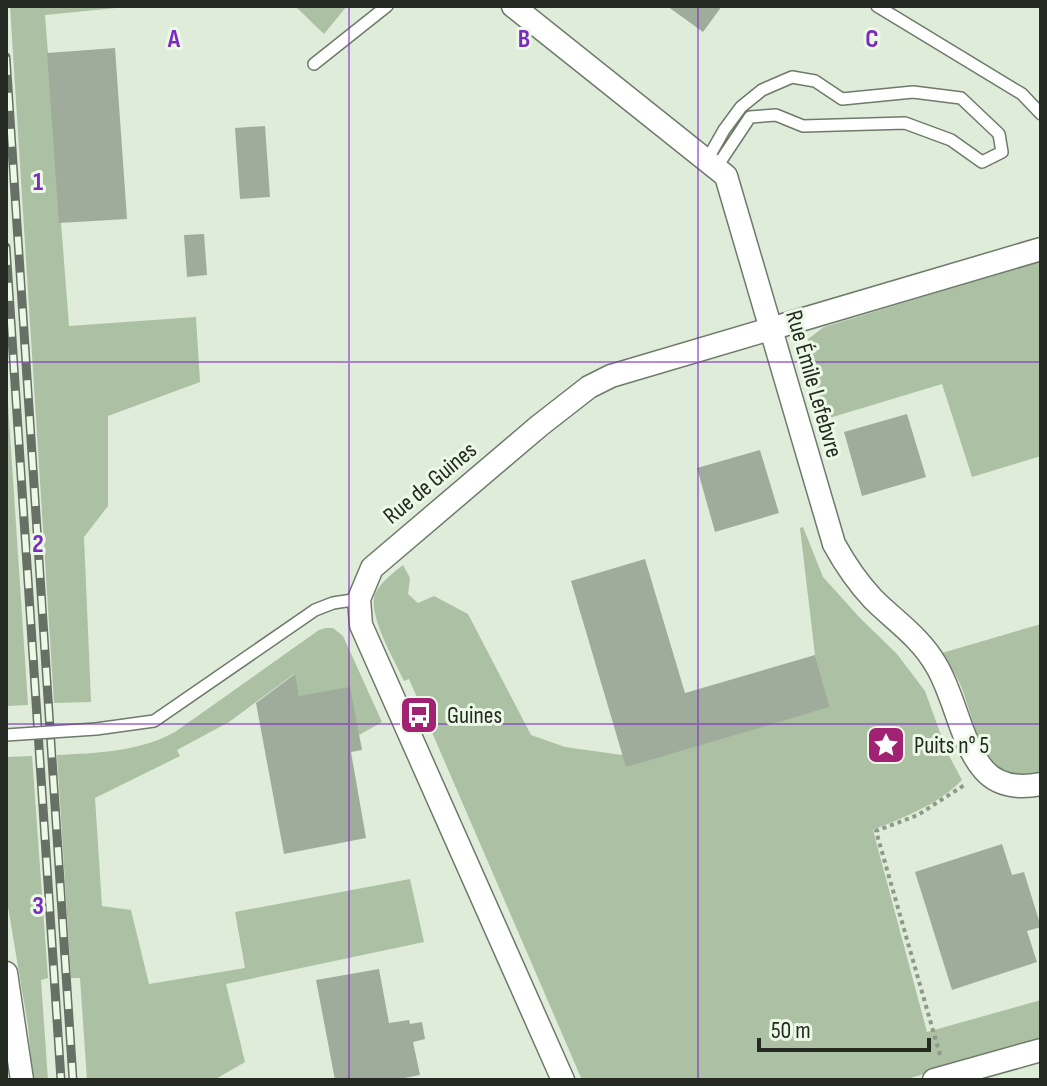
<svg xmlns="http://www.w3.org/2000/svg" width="1047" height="1086" font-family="'Sofia Sans Condensed',sans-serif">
<rect width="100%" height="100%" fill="#deecd9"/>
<g fill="#acc0a4">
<polygon points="10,6 136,6 45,15 69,326 196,317 200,382 108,416 108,506 84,537 91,702 54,703"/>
<polygon points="295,6 347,6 324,34"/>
<polygon points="1041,261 1041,456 972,477 942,384 826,419 807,362 808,339 824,327"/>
<polygon points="6,374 28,705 6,706"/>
<path d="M803 527 823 577 860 618 897 654 925 691 947 752 962 780C938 805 904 817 873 830L927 1032 1041 1000V1041L903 1080H582L409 679 404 681C395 661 365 611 376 592 382 581 393 573 403 565L410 578 408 594 418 603 434 596 468 614 531 735 565 747 622 755 727 736 830 707 815 655 800 528Z"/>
<path d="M1041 624V773C983 793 976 723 961 686 956 674 948 664 942 653Z"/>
<path d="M326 628H333L343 636 382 722 359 735 299 696 294 674 229 722 177 750 180 756 95 798 102 906 131 910 149 984 245 968 235 912 410 879 424 942 226 984 245 1062 214 1080H87L80 978H71L57 755C98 753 138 752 175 732L319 630Z"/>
<polygon points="32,756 48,978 41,980 48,1080 33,1080 28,1026 6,895 6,757"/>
</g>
<g fill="#a0ac9b">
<polygon points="667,6 722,6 703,32"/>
<polygon points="115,48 127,219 59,223 47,53"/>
<polygon points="265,126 270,197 240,199 235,128"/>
<polygon points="204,234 207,275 187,277 184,235"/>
<polygon points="907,414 926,477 862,496 844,432"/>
<polygon points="760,450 779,513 715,532 697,468"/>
<polygon points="645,559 685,693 815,655 830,707 626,767 571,581"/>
<polygon points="295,674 299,696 350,687 362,750 351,752 366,838 284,854 256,703"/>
<polygon points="1002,844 1012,875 1024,872 1041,927 1027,931 1037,962 952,990 915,872"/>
<polygon points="379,969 389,1023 409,1020 410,1024 422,1022 425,1039 413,1042 420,1075 394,1080 335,1080 316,980"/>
</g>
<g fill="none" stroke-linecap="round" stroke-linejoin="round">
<defs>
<g id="service">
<polyline points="877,6 1022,94 1041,114"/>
<polyline points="314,64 387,6"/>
<polyline points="707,160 724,130 741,107 762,90 792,77 815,81 842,99 913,92 961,98 999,134 1002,152 982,162 951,140 905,123 803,126 776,115 750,117 716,168"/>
<polyline points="96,729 154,721 315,610 333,603 359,599"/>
</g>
<g id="minor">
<path d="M513 6 726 176 834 544C845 564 857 582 873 599 895 621 920 637 936 665 955 696 961 744 984 770 999 787 1021 788 1041 784"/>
<polyline points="6,973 22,1080"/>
<polyline points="563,1080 361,625 359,599 372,568 539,426 589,387 611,376 1041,249"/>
<polyline points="934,1080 1041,1050"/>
</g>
</defs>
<use href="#service" stroke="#6e7a6a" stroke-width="14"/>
<use href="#minor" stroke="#6e7a6a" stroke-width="25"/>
<polyline stroke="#8f998b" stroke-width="4" stroke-dasharray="4 4" stroke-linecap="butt" points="940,1055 876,831 918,815 966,784"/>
<use href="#service" stroke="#fff" stroke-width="11"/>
<use href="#minor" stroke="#fff" stroke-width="22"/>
<defs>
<g id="rail">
<polyline points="6,57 73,1080"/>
<polyline points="6,247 61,1080"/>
</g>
</defs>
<use href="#rail" stroke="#677064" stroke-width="9"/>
<use href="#rail" stroke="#ecf9e6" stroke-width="6" stroke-dasharray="18" stroke-linecap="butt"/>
<defs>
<polyline id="service-bridge" points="6,735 96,729"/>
</defs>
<use href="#service-bridge" stroke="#6e7a6a" stroke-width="14" stroke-linecap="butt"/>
<use href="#service-bridge" stroke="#fff" stroke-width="11"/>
</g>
<path fill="none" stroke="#7b2cbf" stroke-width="2" stroke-opacity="0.55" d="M349 6V1080M698 6V1080M6 362H1041M6 724H1041"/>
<defs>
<symbol id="bus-square" viewBox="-11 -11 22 22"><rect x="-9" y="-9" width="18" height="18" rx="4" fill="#a12173" stroke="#ecf9e6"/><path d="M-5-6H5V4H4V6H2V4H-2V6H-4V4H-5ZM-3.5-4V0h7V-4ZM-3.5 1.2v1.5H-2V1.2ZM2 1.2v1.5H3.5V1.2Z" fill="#fff"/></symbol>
<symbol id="sight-square" viewBox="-11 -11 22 22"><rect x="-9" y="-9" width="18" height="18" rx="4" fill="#a12173" stroke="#ecf9e6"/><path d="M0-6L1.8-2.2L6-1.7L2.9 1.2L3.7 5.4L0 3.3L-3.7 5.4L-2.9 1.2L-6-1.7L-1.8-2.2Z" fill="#fff"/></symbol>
</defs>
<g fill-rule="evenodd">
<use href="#bus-square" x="397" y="693" width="44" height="44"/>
<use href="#sight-square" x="864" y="723" width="44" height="44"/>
</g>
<g text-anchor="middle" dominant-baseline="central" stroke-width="6" stroke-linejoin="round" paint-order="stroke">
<g font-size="24" fill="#242922" stroke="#ecf9e6">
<text transform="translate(814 384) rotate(74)">Rue Émile Lefebvre</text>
<text transform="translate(430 483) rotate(-40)">Rue de Guines</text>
</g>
<g font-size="24" fill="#242922" stroke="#ecf9e6" text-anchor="start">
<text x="447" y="715">Guines</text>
<text x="914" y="745">Puits n° 5</text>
</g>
</g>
<g font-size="26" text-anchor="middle" font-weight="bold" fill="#7b2cbf" stroke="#ecf9e6" stroke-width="6" stroke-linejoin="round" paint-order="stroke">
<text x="174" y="47">A</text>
<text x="524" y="47">B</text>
<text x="872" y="47">C</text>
<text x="38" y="190">1</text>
<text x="38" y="552">2</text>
<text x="38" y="914">3</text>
</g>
<rect width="1047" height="1086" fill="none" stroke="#242922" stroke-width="16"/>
<path d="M759 1038v12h170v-12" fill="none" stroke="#242922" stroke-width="4"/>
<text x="771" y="1038" font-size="24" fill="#242922" stroke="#ecf9e6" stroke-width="6" paint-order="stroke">50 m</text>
</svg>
